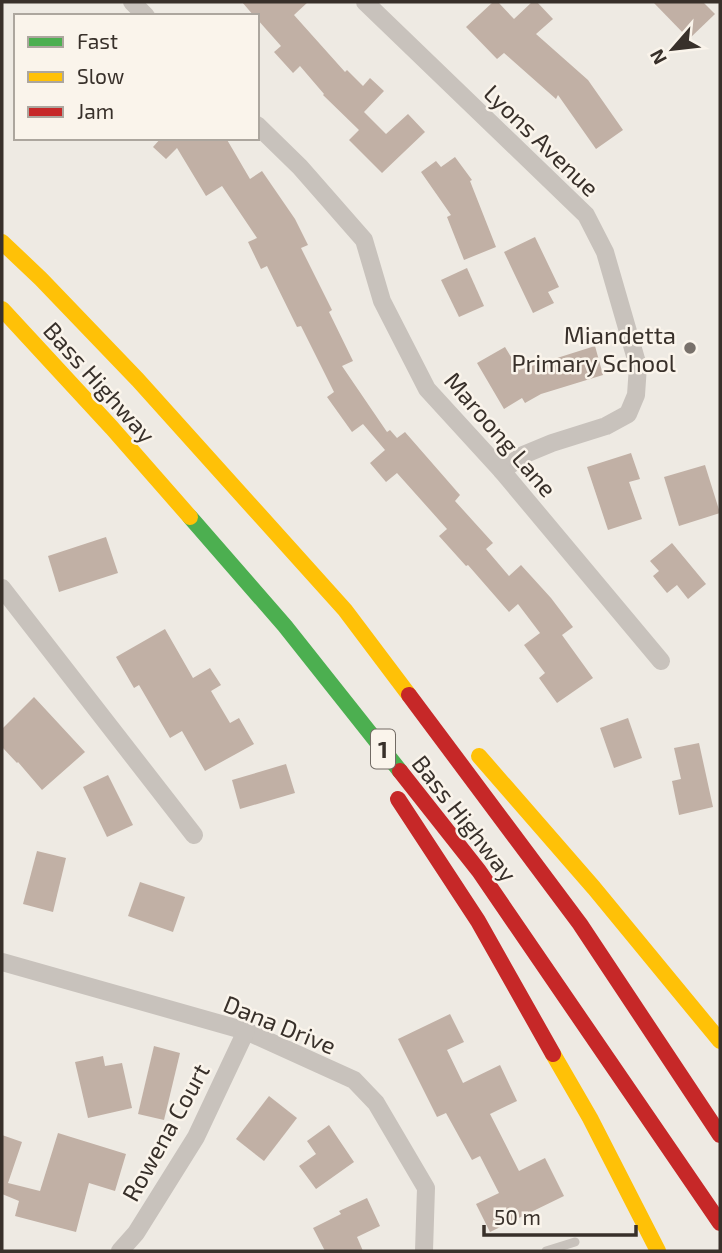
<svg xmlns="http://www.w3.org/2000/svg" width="722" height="1253" font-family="'Exo 2',sans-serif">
<rect width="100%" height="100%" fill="#eeeae3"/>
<g fill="#c1b0a5">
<polygon points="242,2 308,2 294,15 345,72 347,70 363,86 370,78 384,91 364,112 386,134 408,114 425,132 382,173 349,140 359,130 323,95 324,94 300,66 293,73 274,52 281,46 257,19 257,16 254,16"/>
<polygon points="493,2 498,2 514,19 532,2 537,2 553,19 536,34 588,80 623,130 596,149 558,95 556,99 504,53 497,59 466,27"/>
<polygon points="653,2 703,2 715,14 689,39"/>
<polygon points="161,138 226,138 250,179 262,171 295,219 308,245 301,248 332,310 329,312 353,361 342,366 387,432 390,430 397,438 405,432 460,495 455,501 493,543 486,549 509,576 521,565 551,598 573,627 562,635 593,678 557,703 539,678 545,673 524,645 540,633 518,604 509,612 468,565 466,566 439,536 447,529 397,473 386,482 370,463 385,450 363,424 352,432 327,397 334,392 301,326 297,327 267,266 261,269 248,242 257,238 222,186 206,196 177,148 166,159 153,147"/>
<polygon points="455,157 472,180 470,181 496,247 464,260 447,217 451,215 421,172 436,161 441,167"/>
<polygon points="535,237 559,287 548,292 554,303 533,313 504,252"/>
<polygon points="467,268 484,306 459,317 441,280"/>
<polygon points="595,346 603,375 541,394 525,403 522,398 504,409 477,363 505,347 519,370"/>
<polygon points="631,453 640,479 629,482 642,519 608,530 587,467"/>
<polygon points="705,465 720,513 679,526 664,477"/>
<polygon points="106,537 118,573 59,592 48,556"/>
<polygon points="672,543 706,584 688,599 677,585 667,593 653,576 659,571 650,561"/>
<polygon points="165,629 193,678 210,668 221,685 211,691 230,723 239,718 254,744 205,771 182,731 170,738 139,685 134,688 116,657"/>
<polygon points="34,697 85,752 42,790 18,762 17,763 2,747 2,729"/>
<polygon points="628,718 642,758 614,768 600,728"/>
<polygon points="699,743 713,807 679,815 672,781 681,779 674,748"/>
<polygon points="286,764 295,793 240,809 232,780"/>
<polygon points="108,775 133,825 107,837 83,787"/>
<polygon points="37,851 66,858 53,912 23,904"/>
<polygon points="140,882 185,897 173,932 128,916"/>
<polygon points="450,1014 464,1042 447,1050 463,1083 500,1065 517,1101 490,1114 519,1171 545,1158 564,1196 490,1232 476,1204 499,1193 480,1156 472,1160 446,1113 437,1117 398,1039"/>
<polygon points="154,1046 180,1053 164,1120 138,1114"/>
<polygon points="103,1056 105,1066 122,1063 132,1108 88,1118 75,1062"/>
<polygon points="269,1096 297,1118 264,1161 236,1139"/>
<polygon points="329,1125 354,1162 316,1189 299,1166 316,1154 307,1141"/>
<polygon points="58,1133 126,1154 115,1191 89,1183 76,1232 15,1216 19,1201 2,1194 2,1135 22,1142 8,1183 40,1191"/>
<polygon points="367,1198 380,1226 357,1237 363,1251 325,1251 313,1228 341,1214 339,1211"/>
</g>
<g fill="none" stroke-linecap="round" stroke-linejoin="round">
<polyline stroke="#c8c2bc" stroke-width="9" points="546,1251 575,1242"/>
<g stroke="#c8c2bc" stroke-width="18">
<polyline points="132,2 146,16"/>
<polyline points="365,2 586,215 605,252 638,366 636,395 628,414 606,426 552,443 523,455 502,471"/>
<polyline points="257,125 300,167 364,240 382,301 427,389 502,471 661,661"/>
<polyline points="2,588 194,835"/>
<polyline points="2,962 246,1031 354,1080 376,1103 426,1188 424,1251"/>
<polyline points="120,1251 136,1233 196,1137 246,1031"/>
</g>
<polyline stroke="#4caf50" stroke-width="16" points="190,517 285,626 400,771"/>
<g stroke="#ffc107" stroke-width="16">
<polyline points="2,242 41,279 138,380 345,610 409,695"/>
<polyline points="2,309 112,428 190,517"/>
<polyline points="479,756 594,888 720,1041"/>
<polyline points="553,1054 590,1118 658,1251"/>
</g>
<g stroke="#c62828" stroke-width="16">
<polyline points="409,695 580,924 720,1135"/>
<polyline points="400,771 479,871 720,1223"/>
<polyline points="398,799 478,921 553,1054"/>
</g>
</g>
<circle fill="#78716b" stroke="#faf4eb" stroke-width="2.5" cx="690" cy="348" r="7"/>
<g text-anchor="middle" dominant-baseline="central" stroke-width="5" stroke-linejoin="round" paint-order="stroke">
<rect fill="#faf4eb" stroke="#726b64" stroke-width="2" x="371" y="729.5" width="24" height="39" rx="5"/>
<g font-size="23" font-weight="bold" fill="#38302a">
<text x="383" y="749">1</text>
</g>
<g font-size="24" fill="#38302a" stroke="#faf4eb">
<text transform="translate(542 140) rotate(44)">Lyons Avenue</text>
<text transform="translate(100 382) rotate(48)">Bass Highway</text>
<text transform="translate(501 434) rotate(49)">Maroong Lane</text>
<text transform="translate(465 818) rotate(52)">Bass Highway</text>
<text transform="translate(280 1024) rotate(22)">Dana Drive</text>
<text transform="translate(165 1132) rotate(-61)">Rowena Court</text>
</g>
<g font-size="24" fill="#38302a" stroke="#faf4eb" text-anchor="end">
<text x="676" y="334">Miandetta<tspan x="676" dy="28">Primary School</tspan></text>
</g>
</g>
<rect width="722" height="1253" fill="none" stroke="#38302a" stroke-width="7"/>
<rect x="14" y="14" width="245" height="126" fill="#faf4eb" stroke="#aca69e" stroke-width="2"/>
<rect x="28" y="37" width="35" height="10" fill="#4caf50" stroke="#aca69e" stroke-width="2"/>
<text x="77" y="49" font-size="21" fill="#38302a">Fast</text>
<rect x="28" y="72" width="35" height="10" fill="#ffc107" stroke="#aca69e" stroke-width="2"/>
<text x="77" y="84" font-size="21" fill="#38302a">Slow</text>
<rect x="28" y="107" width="35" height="10" fill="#c62828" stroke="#aca69e" stroke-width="2"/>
<text x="77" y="119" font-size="21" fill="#38302a">Jam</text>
<g transform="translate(673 49) rotate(242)" stroke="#faf4eb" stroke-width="5" paint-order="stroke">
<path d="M0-5L12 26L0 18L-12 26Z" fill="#38302a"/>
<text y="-10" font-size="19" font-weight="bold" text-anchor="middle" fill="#38302a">N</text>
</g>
<path d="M484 1225v10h152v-10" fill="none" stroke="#38302a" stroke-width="3.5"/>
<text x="494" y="1225" font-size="21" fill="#38302a" stroke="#faf4eb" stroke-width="5" paint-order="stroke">50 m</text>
</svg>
